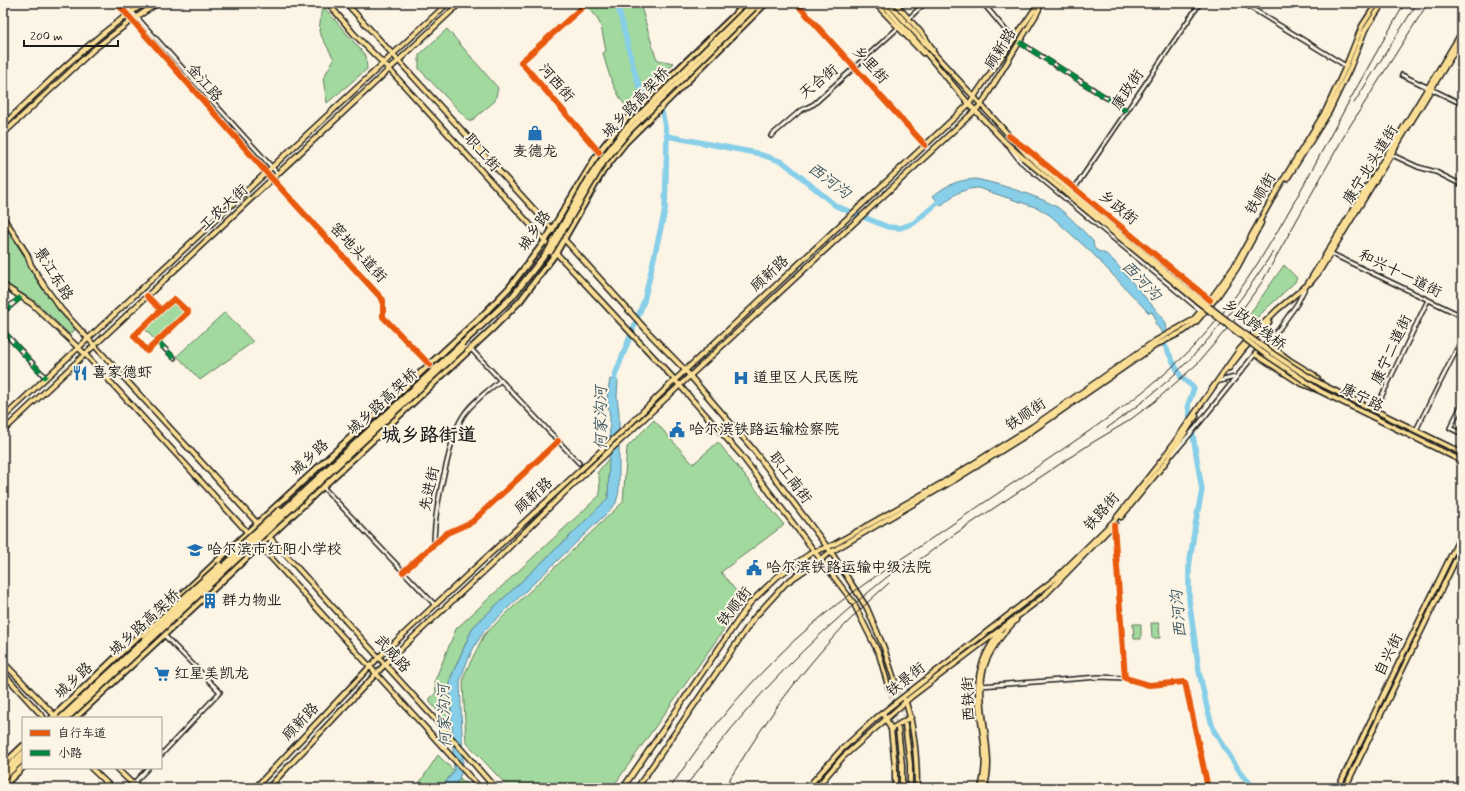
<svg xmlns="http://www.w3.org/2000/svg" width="1465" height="791" font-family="Mynerve,'LXGW WenKai TC',sans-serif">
<rect width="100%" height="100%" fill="#fcf5e5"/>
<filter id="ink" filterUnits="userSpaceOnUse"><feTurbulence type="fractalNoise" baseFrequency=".025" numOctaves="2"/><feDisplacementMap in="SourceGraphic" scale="8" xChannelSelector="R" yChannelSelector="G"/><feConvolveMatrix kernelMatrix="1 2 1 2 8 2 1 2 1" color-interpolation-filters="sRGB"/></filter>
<g filter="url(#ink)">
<g fill="#a2d99e" stroke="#5f7a5d">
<path d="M583 3H640L655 55 658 60 674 63 627 108C614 91 608 73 603 53L606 51 601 26 596 16Z"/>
<polygon points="322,5 366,56 367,69 327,103 323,79 334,59 319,32"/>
<polygon points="447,29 498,88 495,101 470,122 419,69 419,55"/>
<polygon points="3,226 14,240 50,297 75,330 69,334 36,302 3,282"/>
<polygon points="1284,265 1297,278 1295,282 1251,323 1246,319"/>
<polygon points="174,302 184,312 155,340 145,329"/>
<polygon points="225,312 253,342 200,380 177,356"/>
<polygon points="654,420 693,464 718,442 784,525 721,572 744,601 612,788 509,788 466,742 463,682 465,673 484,635 623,502 627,447"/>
<polygon points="610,457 608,498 572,534 473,627 451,677 450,700 453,730 430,702 430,698 436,693 435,680 456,629 600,495 599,476 597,473"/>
<polygon points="1151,623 1159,623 1160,638 1152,638"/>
<polygon points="1133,624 1141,624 1141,639 1134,639"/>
<polygon points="438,755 454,771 441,788 416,788"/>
<polygon points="460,778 469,787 469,788 453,788"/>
</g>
<g fill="#87cee8" stroke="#5c8796">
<path d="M975 179C994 182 1041 197 1057 207 1070 216 1082 230 1093 241L1094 248 1098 251 1106 254 1114 261 1163 318C1167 327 1167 339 1161 346V331L1155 323 1156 319 1152 312 1149 313 1092 253 1051 216 1038 208 978 188C961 189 953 195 941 206L933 196C946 185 958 180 975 179Z"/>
<path d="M610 379 618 381 617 396 619 413V491L616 503 607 513 485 630C474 645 465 664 460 682L463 761C462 773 460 779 453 788H441L454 771 450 684 451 677 473 627 572 534 608 498 610 418 607 397Z"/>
</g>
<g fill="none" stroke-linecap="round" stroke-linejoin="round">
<g stroke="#87cee8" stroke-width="5.5">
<polyline points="667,136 756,153 783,162 836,206 888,227 900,228 914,223 943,198"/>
<polyline points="1164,336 1164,344 1181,377 1194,388 1188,405 1202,490 1195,526 1189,567 1189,600 1199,671 1207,708 1214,731 1242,775 1255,788"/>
<polyline points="614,386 615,375 644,301 665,210 667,136 662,112 639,86 636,77 617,3"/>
</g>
<g stroke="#dad4c7" stroke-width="4" stroke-dasharray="4 2" stroke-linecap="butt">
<polyline points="896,685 905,723"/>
<polyline points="889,689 897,728"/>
</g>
<defs>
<g id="minor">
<polyline points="117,3 266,172 383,300 383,317 430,365"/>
<polyline points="124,3 278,174"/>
<polyline points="587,3 521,62 599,152"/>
<polyline points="796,3 925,145"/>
<polyline points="983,3 1013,39"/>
<polyline points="1243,3 1346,66"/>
<polyline points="909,18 925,3"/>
<polyline points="1019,42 1127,111"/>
<polyline points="1402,75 1462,104"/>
<polyline points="771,136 800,111 814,104 898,28"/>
<polyline points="1015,140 1210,300"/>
<polyline points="1011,149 1020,161 1201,311"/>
<polyline points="1390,154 1418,167 1436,172 1462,185"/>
<polyline points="1074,189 1200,3"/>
<polyline points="1330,253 1462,316"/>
<polyline points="147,296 161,310 134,336 147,351 188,312 174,299 161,310"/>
<polyline points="3,312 21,297"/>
<polyline points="3,331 46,378"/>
<polyline points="157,341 174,358"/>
<polyline points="471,349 579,463"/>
<polyline points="1220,381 1235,377"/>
<polyline points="1462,404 1450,428 1462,434"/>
<polyline points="1375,410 1428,300"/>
<polyline points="1416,430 1462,339"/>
<polyline points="1173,454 1197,426 1255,354 1279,329 1297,304 1305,288"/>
<polyline points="323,487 435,605"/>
<polyline points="1114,525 1125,678 1149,685 1185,682 1208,788"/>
<path d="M434 545C434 517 440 489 447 462 451 446 454 430 463 416 472 402 488 391 501 380"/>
<polyline points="403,572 447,533 472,522 558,441"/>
<polyline points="981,686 1099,677 1125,678"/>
<polyline points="161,755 220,692 164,635"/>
<polyline points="133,784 148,768"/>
</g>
<g id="major">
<polyline points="328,3 354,34 389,69 545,241 675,380 741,455 853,602 879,654 889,689"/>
<polyline points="346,3 552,229 564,239 650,334 685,370 752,448 831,552 867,608 884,648 896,685"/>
<polyline points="875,3 923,53"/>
<polyline points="882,3 921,47 969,104 1005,142 1023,158"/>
<polyline points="888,3 1027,155"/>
<polyline points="895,3 925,37 933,50"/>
<path d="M3 125C48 83 93 36 145 3"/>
<polyline points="3,134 93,50 132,20 158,3"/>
<polyline points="1287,179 1329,112 1350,68 1365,30 1383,3"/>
<polyline points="3,218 9,226 27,254 31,265 45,287 61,309 259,525"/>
<polyline points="1310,283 1319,272 1462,39"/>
<polyline points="3,285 32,304 85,354 249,534"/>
<polyline points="1267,343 1291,361 1314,375 1323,385 1462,453"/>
<polyline points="1255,354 1300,383 1320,391 1462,461"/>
<polyline points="1229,368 1242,351 1269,322"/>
<polyline points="3,418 448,3"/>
<polyline points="3,431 460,3"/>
<polyline points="1121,517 1166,462 1196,416"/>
<polyline points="264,531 441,726 495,788"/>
<polyline points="254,539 480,788"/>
<polyline points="3,662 57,718"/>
<polyline points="3,673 44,718"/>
<path d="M905 700C915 728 917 758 917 788"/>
<polyline points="883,713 891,729 895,766 895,788"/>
<polyline points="905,725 910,764 910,788"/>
<polyline points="891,729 911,717"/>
<polyline points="898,729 902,765 902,788"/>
<polyline points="91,768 112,788"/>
<polyline points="116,768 137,788"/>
<polyline points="255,788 379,657 632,422 675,380 969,104 1039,3"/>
<polyline points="268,788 391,658 495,561 564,493 981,105 1036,15 1042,3"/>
<polyline points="485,788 491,782"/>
<polyline points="623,788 750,603 777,577 801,560 811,553 833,545 944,482 1032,427 1155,341 1193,320 1210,300 1234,267 1277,190 1326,110 1346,66 1362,26 1377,3"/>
<polyline points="637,788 754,618 786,583 831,552 956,479 1020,439 1156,345 1184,331 1196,322 1217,297 1237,268 1261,223"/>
<polyline points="807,788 840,751 876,718 1056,578 1113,522 1162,460 1240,349 1256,331 1277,310 1307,285 1462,32"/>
<polyline points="816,788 843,757 911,697 1043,597 1115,523"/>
<path d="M981 788C997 729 954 689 1000 632"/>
<path d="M984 788C990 772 988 755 986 739 979 684 973 663 1016 620"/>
<polyline points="1338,788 1462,533"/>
<polyline points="1345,788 1462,547"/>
</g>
<g id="highway">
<polyline points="754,8 760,3"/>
<polyline points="52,718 248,532 482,316 509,288 545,241 599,152 621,124 747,3"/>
<polyline points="75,718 494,327 520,301 556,253 603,171 625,143 766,3"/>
<polyline points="3,765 23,746"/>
<polyline points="3,772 23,753"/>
<polyline points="3,778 23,759"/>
<polyline points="3,786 23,767"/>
</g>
</defs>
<use href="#minor" stroke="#1c1c1c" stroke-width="6"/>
<use href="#major" stroke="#1c1c1c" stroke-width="7"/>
<use href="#highway" stroke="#1c1c1c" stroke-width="8"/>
<use href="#minor" stroke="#fcf5e5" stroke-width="3"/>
<use href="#major" stroke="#fbdf96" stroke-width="4"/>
<use href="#highway" stroke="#fbdf96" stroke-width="4.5"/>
<g stroke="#1c1c1c" stroke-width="1">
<polyline points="1354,103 1417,3"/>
<path d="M1107 428C1131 411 1155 393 1176 373 1214 337 1246 294 1274 250"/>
<polyline points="901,573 955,534 1090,444 1127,422 1154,402 1197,364 1236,318 1262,282 1348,129 1428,3"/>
<path d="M670 788C711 726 758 671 814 623 843 598 876 576 907 555 953 524 998 493 1044 462 1091 430 1138 399 1180 360 1238 305 1276 235 1314 166 1343 112 1373 57 1405 3"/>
<path d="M684 788C706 761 726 734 749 708 795 655 849 606 905 563"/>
<path d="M724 788C740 763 755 738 772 714 806 666 844 622 889 583"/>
</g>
<defs>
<g id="major-bridge">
<path d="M1027 155C1072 194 1118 232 1164 270 1215 312 1265 352 1323 385"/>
<polyline points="1023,158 1198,302 1262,352 1320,391"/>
</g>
<g id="highway-bridge">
<polyline points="550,252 603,163 629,131 754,8"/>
<polyline points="233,553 279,510"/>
<polyline points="143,635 220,565"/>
<polyline points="61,718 512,297 548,251 588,180 600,162 625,129 752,4"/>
<polyline points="67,718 463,348"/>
</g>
</defs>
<use href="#major-bridge" stroke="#1c1c1c" stroke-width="7" stroke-linecap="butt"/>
<use href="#highway-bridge" stroke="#1c1c1c" stroke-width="8" stroke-linecap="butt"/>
<use href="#major-bridge" stroke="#fbdf96" stroke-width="4"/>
<use href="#highway-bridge" stroke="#fbdf96" stroke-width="4.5"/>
<g stroke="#00873e" stroke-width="5" stroke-dasharray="10 5" stroke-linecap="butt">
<polyline points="1019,42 1127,111"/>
<polyline points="3,312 21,297"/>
<polyline points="3,331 46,378"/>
<polyline points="157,341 174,358"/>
</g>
<defs>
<g id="cycleway">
<polyline points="117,3 266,172 383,300 383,317 430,365"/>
<polyline points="587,3 521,62 599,152"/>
<polyline points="796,3 925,145"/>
<polyline points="1009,136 1028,150 1210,300"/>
<polyline points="147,296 161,310 134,336 147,351 188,312 174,299 161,310"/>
<polyline points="1114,525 1125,678 1149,685 1185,682 1208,788"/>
<polyline points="403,572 447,533 472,522 558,441"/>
</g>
</defs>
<use href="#cycleway" stroke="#fcf5e5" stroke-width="8"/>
<use href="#cycleway" stroke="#e8590c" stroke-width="6"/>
</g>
</g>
<defs>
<symbol id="shop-bare" viewBox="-9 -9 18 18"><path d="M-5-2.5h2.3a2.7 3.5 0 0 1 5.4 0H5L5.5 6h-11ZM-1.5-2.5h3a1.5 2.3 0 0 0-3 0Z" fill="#1f6fb2" stroke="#fcf5e5" stroke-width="2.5" paint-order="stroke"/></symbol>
<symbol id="restaurant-bare" viewBox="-9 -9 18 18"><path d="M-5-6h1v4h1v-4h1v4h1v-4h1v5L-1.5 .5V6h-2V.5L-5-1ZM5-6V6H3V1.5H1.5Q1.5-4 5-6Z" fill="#1f6fb2" stroke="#fcf5e5" stroke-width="2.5" paint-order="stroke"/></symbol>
<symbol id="hospital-bare" viewBox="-9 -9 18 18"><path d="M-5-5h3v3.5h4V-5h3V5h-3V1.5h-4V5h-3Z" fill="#1f6fb2" stroke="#fcf5e5" stroke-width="2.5" paint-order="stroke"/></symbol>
<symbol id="civic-bare" viewBox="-9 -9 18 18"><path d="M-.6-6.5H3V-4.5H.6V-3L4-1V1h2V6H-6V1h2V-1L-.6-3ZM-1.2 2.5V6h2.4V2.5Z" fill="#1f6fb2" stroke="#fcf5e5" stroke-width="2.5" paint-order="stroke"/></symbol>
<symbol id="school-bare" viewBox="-9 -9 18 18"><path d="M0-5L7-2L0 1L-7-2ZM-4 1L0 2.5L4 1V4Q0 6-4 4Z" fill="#1f6fb2" stroke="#fcf5e5" stroke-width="2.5" paint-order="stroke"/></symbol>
<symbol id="building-bare" viewBox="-9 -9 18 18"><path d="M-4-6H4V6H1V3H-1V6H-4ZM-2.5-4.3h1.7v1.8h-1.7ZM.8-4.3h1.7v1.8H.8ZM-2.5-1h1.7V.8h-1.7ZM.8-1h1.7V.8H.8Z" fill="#1f6fb2" stroke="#fcf5e5" stroke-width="2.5" paint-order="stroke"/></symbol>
<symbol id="supermarket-bare" viewBox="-9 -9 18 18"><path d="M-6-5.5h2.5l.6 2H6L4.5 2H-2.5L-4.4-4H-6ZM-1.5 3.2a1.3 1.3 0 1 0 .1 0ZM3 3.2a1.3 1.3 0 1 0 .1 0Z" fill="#1f6fb2" stroke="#fcf5e5" stroke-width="2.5" paint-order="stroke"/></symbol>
</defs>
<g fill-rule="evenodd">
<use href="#shop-bare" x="524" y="122" width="22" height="22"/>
<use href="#restaurant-bare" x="69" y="362" width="22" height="22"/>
<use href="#hospital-bare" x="730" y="367" width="22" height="22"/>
<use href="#civic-bare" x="666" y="419" width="22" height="22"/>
<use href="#school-bare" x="184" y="539" width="22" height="22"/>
<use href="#civic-bare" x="743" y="557" width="22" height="22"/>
<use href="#building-bare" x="199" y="590" width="22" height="22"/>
<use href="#supermarket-bare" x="151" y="663" width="22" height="22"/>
</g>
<g text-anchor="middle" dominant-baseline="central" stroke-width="4" stroke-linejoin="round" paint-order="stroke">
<g font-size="15" fill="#1c1c1c" stroke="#fcf5e5">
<text transform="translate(1001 49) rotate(-59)">顾新路</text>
<text transform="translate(870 65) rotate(48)">乡里街</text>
<text transform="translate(819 82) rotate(-39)">天合街</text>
<text transform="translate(204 83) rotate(49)">金江路</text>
<text transform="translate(556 83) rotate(49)">河西街</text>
<text transform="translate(1128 90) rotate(-56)">康政街</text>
<text transform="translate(636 103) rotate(-47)">城乡路高架桥</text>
<text transform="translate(482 153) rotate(48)">职工街</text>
<text transform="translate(1371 165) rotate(-58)">康宁北头道街</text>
<text transform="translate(1261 194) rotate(-60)">铁顺街</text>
<text transform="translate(224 208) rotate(-43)">工农大街</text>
<text transform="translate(1118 208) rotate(39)">乡政街</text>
<text transform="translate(535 231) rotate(-56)">城乡路</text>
<text transform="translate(358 253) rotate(47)">窑地头道街</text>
<text transform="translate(53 274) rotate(58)">景江东路</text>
<text transform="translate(770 274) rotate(-43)">顾新路</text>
<text transform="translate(1400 274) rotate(26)">和兴十一道街</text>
<text transform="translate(1254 325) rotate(37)">乡政跨线桥</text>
<text transform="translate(1392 350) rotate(-65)">康宁二道街</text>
<text transform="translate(1362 398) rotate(26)">康宁路</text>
<text transform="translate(383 402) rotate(-43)">城乡路高架桥</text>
<text transform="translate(1026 415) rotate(-34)">铁顺街</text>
<text transform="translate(310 458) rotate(-43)">城乡路</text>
<text transform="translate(790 478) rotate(53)">职工南街</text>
<text transform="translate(430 489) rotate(-78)">先进街</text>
<text transform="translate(534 496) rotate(-43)">顾新路</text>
<text transform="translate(1102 512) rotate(-48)">铁路街</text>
<text transform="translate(735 607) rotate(-52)">铁顺街</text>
<text transform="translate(145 623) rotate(-43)">城乡路高架桥</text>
<text transform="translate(392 654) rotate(48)">武威路</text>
<text transform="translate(1389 655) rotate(-64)">自兴街</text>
<text transform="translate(906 680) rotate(-38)">铁景街</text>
<text transform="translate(74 681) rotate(-43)">城乡路</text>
<text transform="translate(969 699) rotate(-92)">西铁街</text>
<text transform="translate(301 722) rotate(-47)">顾新路</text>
</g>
<g font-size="15" fill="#1c1c1c" stroke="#fcf5e5" text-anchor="start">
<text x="535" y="152" text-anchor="middle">麦德龙</text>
<text x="92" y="373">喜家德虾</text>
<text x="753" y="378">道里区人民医院</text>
<text x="689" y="430">哈尔滨铁路运输检察院</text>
<text x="207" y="550">哈尔滨市红阳小学校</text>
<text x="766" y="568">哈尔滨铁路运输中级法院</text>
<text x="222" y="601">群力物业</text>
<text x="174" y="674">红星美凯龙</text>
</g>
<g font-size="16" font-style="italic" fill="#415a63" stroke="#fcf5e5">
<text transform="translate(829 181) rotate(37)">西河沟</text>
<text transform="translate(1141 281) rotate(46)">西河沟</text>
<text transform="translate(601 418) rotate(-90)">何家沟河</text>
<text transform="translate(1179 614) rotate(-95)">西河沟</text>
<text transform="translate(445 716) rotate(-92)">何家沟河</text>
</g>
<g font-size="19" font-weight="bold" fill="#1c1c1c" stroke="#fcf5e5">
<text x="429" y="435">城乡路街道</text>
</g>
</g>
<rect width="1465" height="791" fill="none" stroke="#fcf5e5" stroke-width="16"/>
<rect x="8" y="8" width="1449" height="775" fill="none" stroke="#1c1c1c" stroke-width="1.5" filter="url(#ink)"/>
<rect x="22" y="717" width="140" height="52" fill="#fcf5e5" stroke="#a29e95"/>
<rect x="30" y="730" width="20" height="6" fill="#e8590c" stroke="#a29e95"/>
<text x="58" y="737" font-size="12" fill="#1c1c1c">自行车道</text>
<rect x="30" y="750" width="20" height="6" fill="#00873e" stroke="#a29e95"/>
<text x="58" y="757" font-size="12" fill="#1c1c1c">小路</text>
<path d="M24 40v6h94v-6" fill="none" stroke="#1c1c1c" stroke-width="2"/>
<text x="30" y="40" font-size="12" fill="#1c1c1c" stroke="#fcf5e5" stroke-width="3" paint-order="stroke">200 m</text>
</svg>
